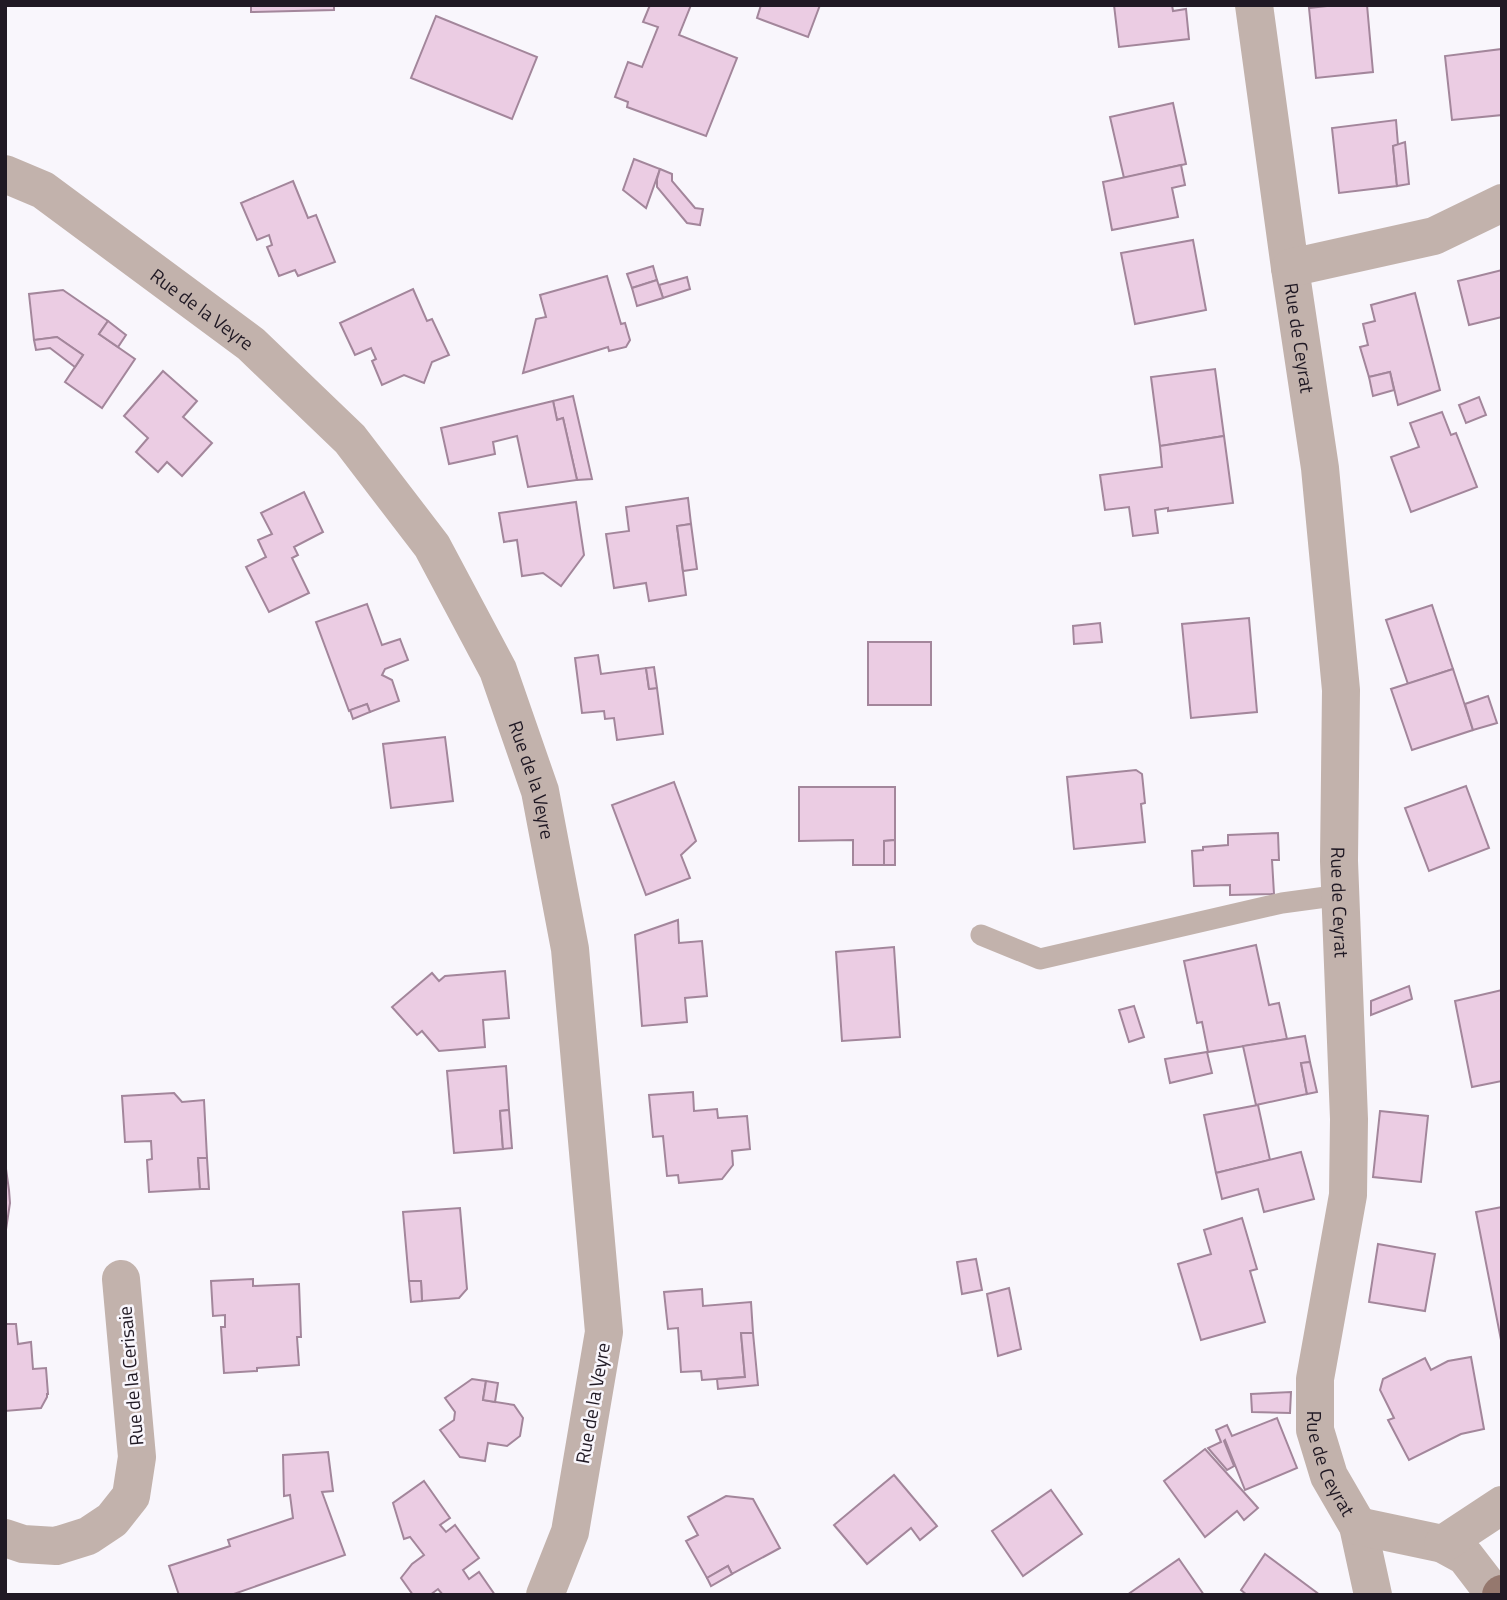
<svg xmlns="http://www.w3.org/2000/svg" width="1507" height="1600" font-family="'Titillium Web',sans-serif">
<rect width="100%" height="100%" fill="#f9f6fc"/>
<g fill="#ebcce3" stroke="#a3869b" stroke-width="2">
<polygon points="251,5 334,5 334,10 251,12"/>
<polygon points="650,5 691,5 679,35 737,58 706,136 627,107 628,102 615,97 628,62 642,67 658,27 643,22"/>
<polygon points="761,5 820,5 808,37 757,18"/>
<polygon points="1114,5 1172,5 1173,11 1186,9 1189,39 1119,47"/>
<polygon points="1336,5 1367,5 1373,72 1316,78 1309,8"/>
<polygon points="436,16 537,57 512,119 411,78"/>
<polygon points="1502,49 1502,115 1452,120 1445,56"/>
<polygon points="1173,103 1186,164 1124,178 1110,117"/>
<polygon points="1396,120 1398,145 1393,146 1397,186 1339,193 1332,128"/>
<polygon points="1405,142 1409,184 1397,186 1393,146"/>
<polygon points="634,159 660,169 646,208 623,190"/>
<polygon points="1181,165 1185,185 1172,188 1178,217 1112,230 1103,182"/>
<polygon points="660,169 672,174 672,181 695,208 703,209 700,225 687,223 657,187 657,179"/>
<polygon points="293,181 308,218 316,215 335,262 298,276 295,270 279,276 267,247 272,245 269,235 257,240 241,203"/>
<polygon points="1193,240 1206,310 1135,324 1121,253"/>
<polygon points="653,266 657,280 632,288 627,274"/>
<polygon points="1502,270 1502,317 1469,325 1458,281"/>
<polygon points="607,276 621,324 625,323 630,340 626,347 609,351 608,347 523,373 536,319 546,317 540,295"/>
<polygon points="687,277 690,289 663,298 659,285"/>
<polygon points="657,280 663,298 637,306 632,288"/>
<polygon points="413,289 427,321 432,319 449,355 432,362 424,383 404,375 382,385 372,361 376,359 371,348 355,355 340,323"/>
<polygon points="63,290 108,321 99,334 135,359 102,408 65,382 83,355 57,337 34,340 29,294"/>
<polygon points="1415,293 1440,390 1398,405 1390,372 1369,377 1360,347 1368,345 1363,324 1375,321 1371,305"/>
<polygon points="108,321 126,335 118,347 99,334"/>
<polygon points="57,337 83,355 75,367 50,348 36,350 34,340"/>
<polygon points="1215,369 1224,436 1160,446 1151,377"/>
<polygon points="163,371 197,401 183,417 212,443 182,476 167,462 158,472 136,452 148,438 124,416"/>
<polygon points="1390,372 1394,390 1373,396 1369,377"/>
<polygon points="573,396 592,479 577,480 563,418 557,420 553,401"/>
<polygon points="1479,397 1486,415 1466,423 1459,405"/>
<polygon points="553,401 557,420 563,418 577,480 528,487 517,436 493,442 495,454 449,464 441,428"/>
<polygon points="1442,412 1451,435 1456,433 1477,487 1411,512 1391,457 1419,447 1410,423"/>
<polygon points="1224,436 1233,503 1168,511 1168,508 1155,510 1158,533 1133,536 1129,507 1105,510 1100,475 1162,467 1160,446"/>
<polygon points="304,492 323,532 294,547 298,555 292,558 309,593 269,612 246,567 266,557 258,540 272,534 261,513"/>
<polygon points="688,498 691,524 677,526 686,595 649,601 646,583 614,588 606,534 629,531 626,507"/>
<polygon points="576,502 584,555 561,586 543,573 522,576 517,540 504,542 499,513"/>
<polygon points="691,524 697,569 683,571 677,526"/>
<polygon points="367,604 382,645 400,639 408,660 385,669 382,675 392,680 399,701 370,712 367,704 349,711 316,622"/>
<polygon points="1432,605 1453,669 1408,684 1386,620"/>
<polygon points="1249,618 1257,712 1191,718 1182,624"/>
<polygon points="1100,623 1102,642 1074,644 1073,626"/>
<rect x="868" y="642" width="63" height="63"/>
<polygon points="598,655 601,674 646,668 649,689 657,688 663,734 617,740 614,718 605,719 604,711 582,713 575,658"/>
<polygon points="654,667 657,688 649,689 646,668"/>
<polygon points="1453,669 1473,730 1412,750 1391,689"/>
<polygon points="1488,696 1497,723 1473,730 1465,704"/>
<polygon points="367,704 370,712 353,719 350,710"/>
<polygon points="445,737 453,801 391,808 383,744"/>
<polygon points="1136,770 1142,774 1145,803 1141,804 1145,842 1074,849 1067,777"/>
<polygon points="674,782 696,841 681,855 690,878 646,895 612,805"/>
<polygon points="1466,786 1489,848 1429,871 1405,808"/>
<polygon points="799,787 895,787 895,840 884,841 884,865 853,865 853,840 799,841"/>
<polygon points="1278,833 1279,860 1272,860 1274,894 1230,895 1230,885 1194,886 1192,851 1203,850 1203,847 1228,845 1228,835"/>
<polygon points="895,840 895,865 884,865 884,841"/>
<polygon points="678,920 679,943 702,941 707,996 685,998 687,1022 642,1026 635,935"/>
<polygon points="1256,945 1269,1005 1279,1003 1287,1039 1208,1052 1202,1022 1197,1023 1184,961"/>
<polygon points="894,947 900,1037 842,1041 836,952"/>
<polygon points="505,971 509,1018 483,1020 485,1047 439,1051 422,1031 417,1035 392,1007 432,973 439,981 445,976"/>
<polygon points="1409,986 1412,999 1371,1015 1371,1001"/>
<polygon points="1502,990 1502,1081 1472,1087 1455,1001"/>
<polygon points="1134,1006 1144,1037 1129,1042 1119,1010"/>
<polygon points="1305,1036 1310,1062 1301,1063 1307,1094 1256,1105 1243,1046"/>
<polygon points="1207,1052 1212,1073 1170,1083 1165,1059"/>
<polygon points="1310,1062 1317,1092 1307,1094 1301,1063"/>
<polygon points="506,1066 509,1110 500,1111 503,1149 454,1153 447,1071"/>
<polygon points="693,1092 694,1111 717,1109 718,1118 747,1116 750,1149 732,1151 733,1165 722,1179 679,1183 678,1175 667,1176 663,1136 653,1137 649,1095"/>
<polygon points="174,1093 182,1102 204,1100 207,1158 198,1158 200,1189 149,1192 147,1160 152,1159 151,1141 125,1142 122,1096"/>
<polygon points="1258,1105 1270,1160 1216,1173 1204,1115"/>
<polygon points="509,1110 512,1148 503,1149 500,1111"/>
<polygon points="1380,1111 1428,1116 1421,1182 1373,1177"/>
<polygon points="1301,1152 1314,1199 1264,1212 1258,1189 1222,1199 1216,1173"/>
<polygon points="198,1158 207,1158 209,1189 200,1189"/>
<polygon points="5,1162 9,1190 10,1203 5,1236"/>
<polygon points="1502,1207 1502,1345 1476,1212"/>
<polygon points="460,1208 467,1289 459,1298 422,1301 421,1281 409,1281 403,1212"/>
<polygon points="1242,1218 1257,1269 1250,1271 1265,1322 1201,1340 1178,1264 1211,1254 1204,1230"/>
<polygon points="1378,1244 1435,1254 1425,1311 1369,1302"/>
<polygon points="976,1259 982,1290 962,1294 957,1262"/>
<polygon points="253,1279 253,1286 299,1284 301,1337 297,1337 299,1365 257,1368 257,1371 224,1373 221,1327 225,1327 225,1315 213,1316 211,1281"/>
<polygon points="409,1281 421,1281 422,1301 411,1302"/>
<polygon points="1009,1288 1021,1349 998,1356 987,1294"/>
<polygon points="702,1289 703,1306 751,1302 753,1333 741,1333 745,1377 702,1380 701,1371 681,1372 678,1328 668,1329 664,1292"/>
<polygon points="5,1324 16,1324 18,1344 31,1342 33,1369 46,1368 48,1394 47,1394 47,1397 41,1408 5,1411"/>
<polygon points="741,1333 753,1333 758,1385 718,1389 717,1379 745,1377"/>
<polygon points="1471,1357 1484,1429 1461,1434 1409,1460 1388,1420 1394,1418 1380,1390 1383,1379 1425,1358 1431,1370 1448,1361"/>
<polygon points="472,1379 486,1381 483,1400 514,1405 523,1418 520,1436 507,1446 488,1443 485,1461 460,1457 440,1430 454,1420 455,1412 445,1398"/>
<polygon points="486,1381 498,1383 495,1402 483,1400"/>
<polygon points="1291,1392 1290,1413 1252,1412 1251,1394"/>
<polygon points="1277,1418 1297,1468 1245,1490 1225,1440 1224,1441 1234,1466 1227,1470 1208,1448 1221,1442 1216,1430 1227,1425 1232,1436"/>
<polygon points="1205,1449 1258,1508 1244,1520 1237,1511 1205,1537 1164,1481"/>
<polygon points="328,1452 333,1491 322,1492 345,1555 231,1595 179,1595 169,1566 230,1546 228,1540 293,1518 290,1495 284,1496 283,1455"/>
<polygon points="894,1475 937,1526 920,1540 911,1528 867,1564 834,1525"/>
<polygon points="424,1481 450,1518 440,1525 446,1532 455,1525 479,1558 463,1570 469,1579 479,1572 495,1595 443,1595 438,1589 430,1595 413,1595 401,1578 412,1564 424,1555 410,1537 404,1539 393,1503"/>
<polygon points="1051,1490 1082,1534 1023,1576 992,1531"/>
<polygon points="726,1496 753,1499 780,1548 732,1574 728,1566 707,1578 686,1541 698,1535 688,1517"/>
<polygon points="1265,1554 1320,1595 1247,1595 1241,1590"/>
<polygon points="1179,1559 1204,1595 1127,1595"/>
<polygon points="728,1566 732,1574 711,1586 707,1578"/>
</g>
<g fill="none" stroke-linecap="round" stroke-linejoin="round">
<polyline stroke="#c2b2ac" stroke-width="21" points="981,935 1040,959 1282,903 1341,895"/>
<g stroke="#c2b2ac" stroke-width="38">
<path id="s1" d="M1254 5 1290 268 1320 468 1341 690 1339 861 1349 1119 1348 1195 1315 1379V1430L1329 1476 1358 1526 1373 1595"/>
<path id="s2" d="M5 174 43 190 251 344 350 439 432 546 498 670 540 791 570 949 604 1332 570 1532 545 1595"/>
<polyline points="1290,268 1434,236 1502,203"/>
<polyline points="1358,1526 1443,1544 1465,1556 1495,1595"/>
<polyline points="5,1538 23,1544 56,1546 88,1536 112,1520 131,1496 137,1457 121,1279"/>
<polyline points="1443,1544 1502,1505"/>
</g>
<polyline stroke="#95786e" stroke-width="38" points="1501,1595 1502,1594"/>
</g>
<g text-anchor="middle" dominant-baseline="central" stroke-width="5" stroke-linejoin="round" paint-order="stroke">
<g font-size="19" fill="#201924" stroke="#f9f6fc">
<text stroke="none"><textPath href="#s2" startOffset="240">Rue de la Veyre</textPath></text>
<text stroke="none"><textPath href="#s1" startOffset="336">Rue de Ceyrat</textPath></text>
<text stroke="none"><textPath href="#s2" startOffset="828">Rue de la Veyre</textPath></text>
<text stroke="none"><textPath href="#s1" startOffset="903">Rue de Ceyrat</textPath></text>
<text transform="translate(130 1376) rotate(-95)">Rue de la Cerisaie</text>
<text transform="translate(592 1403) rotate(-80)">Rue de la Veyre</text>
<text stroke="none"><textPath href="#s1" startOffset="1470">Rue de Ceyrat</textPath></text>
</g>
</g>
<rect width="1507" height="1600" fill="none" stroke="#201924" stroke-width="14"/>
</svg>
